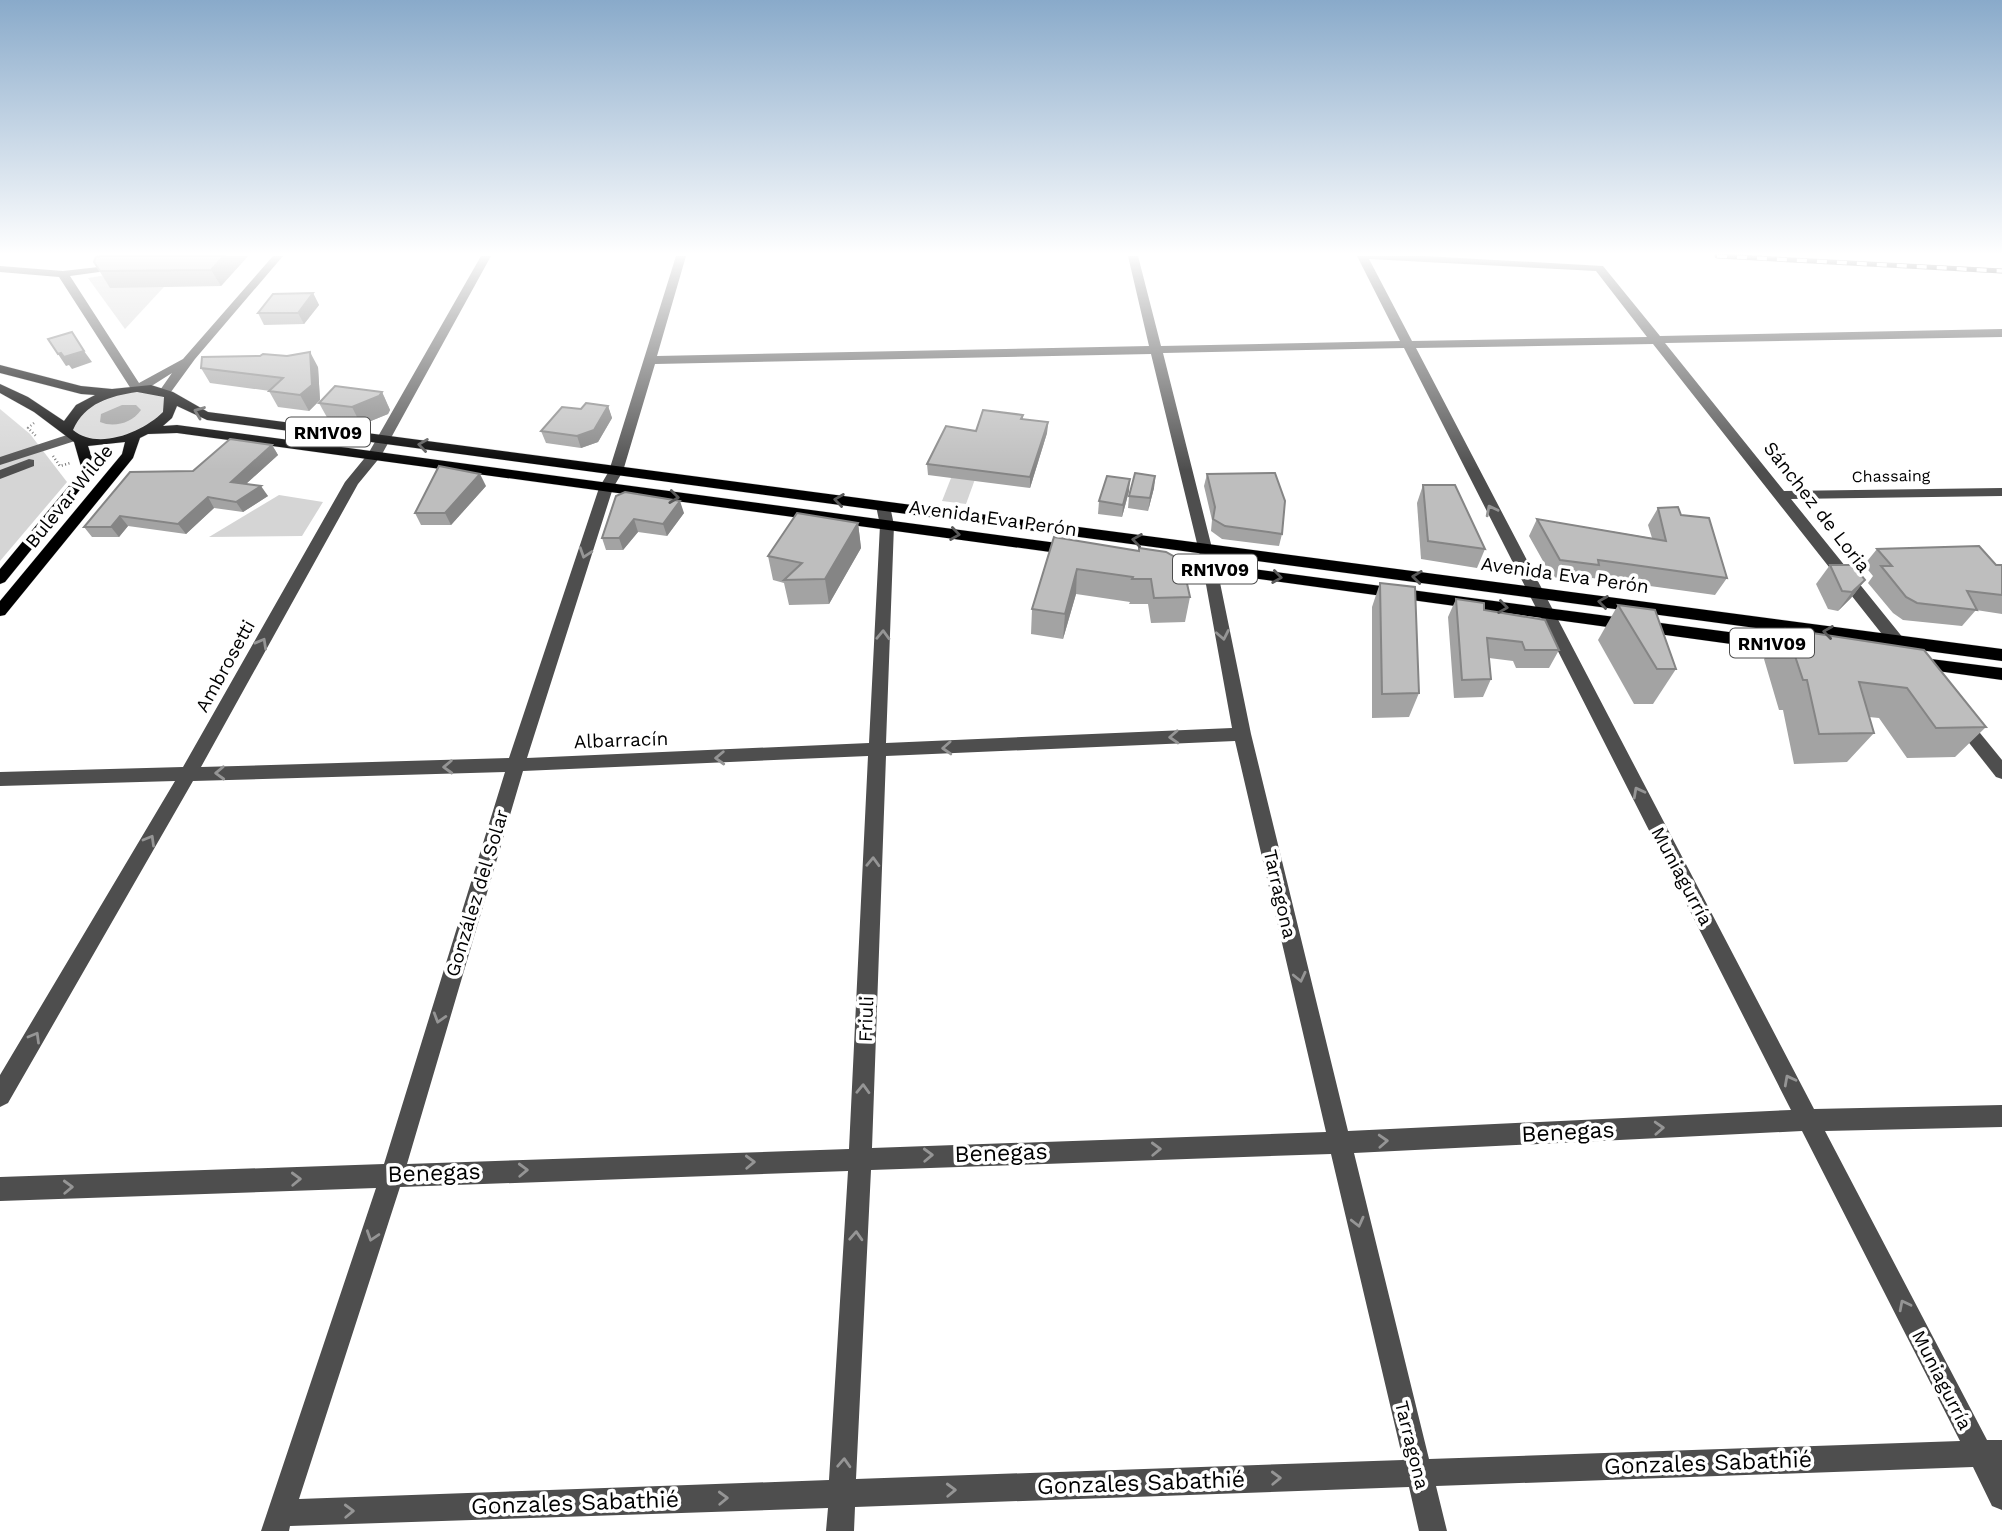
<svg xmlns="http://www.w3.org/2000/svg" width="2002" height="1531" font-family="'Work Sans',sans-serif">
<rect width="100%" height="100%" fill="#fff"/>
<g fill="#d5d5d5">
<polygon points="187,262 125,329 88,278"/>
<polygon points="127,391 170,397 160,422 112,440 73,437 69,421 77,412"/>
<polygon points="0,409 30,434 67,482 0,561"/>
<polygon points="955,468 978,471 966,504 942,501"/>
<polygon points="279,495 323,502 302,536 209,537"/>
</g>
<path fill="#9c9c9c" d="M122 405H136L141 410C132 423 114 428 100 422L101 414Z"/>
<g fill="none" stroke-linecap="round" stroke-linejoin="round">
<defs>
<g id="major">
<path d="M0 365 81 386 112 389 151 385 173 392 208 412 2002 649V661L207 420 177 406 172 418 163 426 177 425 1072 545 1079 550 1072 555 177 433 148 434 140 438 133 458 5 615 0 616V601L122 454 125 442 88 446 96 470 5 582 0 584V569L82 470 74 442 34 412 0 393V384L28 397 64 421 76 405 95 395 81 394 0 373ZM137 392 164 397 163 412C143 432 98 451 73 430 85 403 110 396 137 392Z"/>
<polygon points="1162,557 1797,641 1805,647 1797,653 1157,565 1155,562"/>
<polygon points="1915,657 2002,668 2002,680 1909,667 1907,663"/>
</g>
</defs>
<use href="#major" stroke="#dbdbdb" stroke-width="1"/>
<g stroke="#707070" stroke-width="2.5" stroke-dasharray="1 2.5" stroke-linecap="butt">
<polyline points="34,423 28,428 36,436"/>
<polyline points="53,456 60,466 70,463"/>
</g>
<g fill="#4e4e4e" fill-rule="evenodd">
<polygon points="273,256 283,256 195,359 168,396 164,397 158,393 172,373 142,392 133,392 59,277 0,272 0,266 63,271 125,264 126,266 121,269 70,276 139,383 183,359"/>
<path d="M481 256H491L381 456 358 484 201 767 509 758 599 488 609 471 676 256H686L657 356 1149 346 1128 256H1138L1161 346 1400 341 1357 256H1424L1603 266 1660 336 2002 329V337L1665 343 1784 491 2002 488V496L1791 499 1912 649 1914 653 1906 659 1900 657 1653 344 1416 348 1814 1109 2002 1105V1127L1825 1131 1987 1440H2002V1510L1992 1506 1973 1467 1436 1486 1447 1531H1419L1409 1487 855 1507 854 1531H826L828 1508 290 1526 289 1531H261L376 1188 0 1201V1177L384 1164 505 772 193 781 8 1103 0 1107V1075L175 781 0 786V772L183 767 345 482 368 454ZM1369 259 1596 271 1647 337 1412 341ZM1404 348 1791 1110 1348 1131 1251 734 1217 568 1163 353ZM1151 354 1203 568 1232 728 886 743 894 525 890 506 883 502 876 506 880 525 869 743 527 758 613 488 623 471 655 364ZM1235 741 1326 1132 872 1148 886 756ZM868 756 849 1149 407 1164 523 771ZM1802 1131 1960 1441 1429 1459 1354 1153ZM1331 1154 1403 1460 856 1479 871 1170ZM848 1171 829 1480 299 1499 400 1187Z"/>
<polygon points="73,433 80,437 78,440 0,465 0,457"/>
<polygon points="29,459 34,460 34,466 0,479 0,470"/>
<polygon points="1961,715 1967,717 2002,760 2002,779 1996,777 1955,725 1953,721 1955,717"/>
</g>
<use href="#major" fill="#000" fill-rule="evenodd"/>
<defs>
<polyline id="rail" points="1717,256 2002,271"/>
</defs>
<use href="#rail" stroke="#000" stroke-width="5"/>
<use href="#rail" stroke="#fff" stroke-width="3.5" stroke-dasharray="10" stroke-linecap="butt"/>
</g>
<g fill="#a3a3a3">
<polygon points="104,256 248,256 221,286 110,288 94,262"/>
<polygon points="313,293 319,305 304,324 264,325 258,313"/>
<polygon points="318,367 320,400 309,411 278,407 269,391 270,391 210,383 201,368"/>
<polygon points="382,392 390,410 388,414 361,425 329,421 319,403"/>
<polygon points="608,406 612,418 598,442 581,448 546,443 541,431 581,409"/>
<polygon points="1023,415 1023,419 1048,422 1047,433 1030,488 928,475 927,464 976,431"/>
<polygon points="272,445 278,455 246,484 268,496 243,512 214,508 186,534 128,526 119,537 92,537 84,527 193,471"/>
<polygon points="1207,474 1282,534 1279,546 1222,539 1211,531 1212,520 1204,486"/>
<polygon points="1155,476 1154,488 1148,511 1128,508 1129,496"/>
<polygon points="1423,485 1485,549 1477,568 1421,559 1417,503"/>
<polygon points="486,486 451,525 421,525 415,513"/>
<polygon points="1129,491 1122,517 1098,514 1099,501"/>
<polygon points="616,496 684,513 667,536 638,532 623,550 606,550 602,538"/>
<polygon points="1658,508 1681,515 1727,578 1715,595 1592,578 1590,582 1552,577 1529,536 1537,519 1652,538 1648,525"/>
<polygon points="858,523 861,548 829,604 789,605 784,583 773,580 768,556"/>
<polygon points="1054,537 1139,551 1190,597 1185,622 1151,623 1148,604 1129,604 1130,602 1076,594 1063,639 1031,634 1032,609"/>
<polygon points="1877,549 2002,565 2002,614 1976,610 1962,626 1903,620 1893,613 1868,583 1873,576 1864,565"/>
<polygon points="1830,565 1865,580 1851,598 1838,611 1828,609 1816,584"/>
<polygon points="1380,583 1419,693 1409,717 1372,718 1372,607"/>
<polygon points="1456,599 1484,610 1559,650 1549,668 1516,668 1513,661 1489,658 1491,679 1483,697 1454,698 1448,617"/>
<polygon points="1618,605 1676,669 1653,704 1634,704 1598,640"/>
<polygon points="1786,629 1986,727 1955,757 1907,758 1879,718 1869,717 1874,733 1847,762 1794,764 1783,710 1779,710 1764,659"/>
</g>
<g fill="#858585">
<polygon points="224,256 248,256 221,286 211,270"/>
<polygon points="313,293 319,305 304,324 298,313"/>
<polygon points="84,351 92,362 72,369 69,365 66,366 58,354"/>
<polygon points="310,352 318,367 320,400 309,411 300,395"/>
<polygon points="382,392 390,410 388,414 361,425 352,407"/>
<polygon points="608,406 612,418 598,442 581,448 577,436"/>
<polygon points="1048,422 1047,433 1030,488 1030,477"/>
<polygon points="272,445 278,455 237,492 231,482"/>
<polygon points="480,474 486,486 451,525 445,513"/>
<polygon points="1155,476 1154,488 1148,511 1150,498"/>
<polygon points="1130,479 1129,491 1122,517 1123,505"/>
<polygon points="261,486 268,496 243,512 236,502"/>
<polygon points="208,497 214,508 186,534 178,524"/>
<polygon points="680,501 684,513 667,536 663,524"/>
<polygon points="120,516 128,526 119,537 111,527"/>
<polygon points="634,519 638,532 623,550 619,538"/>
<polygon points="858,523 861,548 829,604 825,579"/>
<polygon points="1077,569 1076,594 1063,639 1065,614"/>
<polygon points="1865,580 1851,598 1838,611 1852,592"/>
</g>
<g fill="#bebebe" stroke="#858585" stroke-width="2">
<polygon points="103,256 224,256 211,270 100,271 94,262 96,257"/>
<polygon points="313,293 298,313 258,313 273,294"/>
<polygon points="72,332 84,351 64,357 61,353 58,354 48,339"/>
<polygon points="310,352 312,385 300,395 269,391 283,378 201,368 202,357 260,356 263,354 287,356"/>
<polygon points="335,386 382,392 379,396 352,407 319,403"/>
<polygon points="586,403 608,406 594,430 577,436 541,431 562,407 581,409"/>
<polygon points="983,410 1023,415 1021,419 1048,422 1030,477 927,464 946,426 976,431"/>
<polygon points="230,439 272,445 231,482 261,486 236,502 208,497 178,524 120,516 111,527 84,527 130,472 193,471"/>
<polygon points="439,466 480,474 445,513 415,513"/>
<polygon points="1135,473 1155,476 1150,498 1129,496"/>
<polygon points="1275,473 1285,501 1282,534 1225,526 1213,519 1215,507 1207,474"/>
<polygon points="1107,476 1130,479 1123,505 1099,501"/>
<polygon points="1423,485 1455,485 1485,549 1428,541"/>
<polygon points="625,492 680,501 663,524 634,519 619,538 602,538 616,496"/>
<polygon points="1678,507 1681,515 1709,518 1727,578 1598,560 1599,565 1560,560 1537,519 1666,541 1658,508"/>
<polygon points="797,513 858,523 825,579 784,580 802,563 768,556"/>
<polygon points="1054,537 1139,551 1139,548 1166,552 1182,561 1190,597 1154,598 1151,579 1132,579 1133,577 1077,569 1065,614 1032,609"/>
<polygon points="1979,546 1996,565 2002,565 2002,595 1967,591 1977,610 1917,603 1906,597 1881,566 1892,566 1877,549"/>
<polygon points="1830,565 1853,565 1865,580 1852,592 1842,591"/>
<polygon points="1380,583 1415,587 1419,693 1382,694"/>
<polygon points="1456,599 1484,603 1484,610 1545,620 1559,650 1525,650 1522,642 1487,638 1491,679 1462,680"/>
<polygon points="1618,605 1655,610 1676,669 1657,669"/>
<polygon points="1786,629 1924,650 1986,727 1936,728 1907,688 1859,682 1874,733 1819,734 1807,680 1803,680"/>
</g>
<defs><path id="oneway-chevron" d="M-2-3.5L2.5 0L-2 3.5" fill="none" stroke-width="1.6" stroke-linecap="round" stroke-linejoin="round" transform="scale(1.75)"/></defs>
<g stroke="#595959">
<use href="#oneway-chevron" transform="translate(199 412) rotate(-159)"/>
<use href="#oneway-chevron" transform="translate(423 445) rotate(-172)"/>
<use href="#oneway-chevron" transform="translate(674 497) rotate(7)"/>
<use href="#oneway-chevron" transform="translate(839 500) rotate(-172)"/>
<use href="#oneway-chevron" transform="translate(955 534) rotate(8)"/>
<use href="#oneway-chevron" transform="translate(1137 540) rotate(-172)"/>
<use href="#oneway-chevron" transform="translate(1277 577) rotate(8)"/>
<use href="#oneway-chevron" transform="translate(1417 577) rotate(-173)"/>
<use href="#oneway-chevron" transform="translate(1603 602) rotate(-172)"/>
<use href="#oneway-chevron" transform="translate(1503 607) rotate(8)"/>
<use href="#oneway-chevron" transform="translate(1828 632) rotate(-172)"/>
</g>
<g stroke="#959595">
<use href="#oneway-chevron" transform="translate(1491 510) rotate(-117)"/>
<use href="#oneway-chevron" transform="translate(585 553) rotate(108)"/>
<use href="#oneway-chevron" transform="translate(883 635) rotate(-88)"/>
<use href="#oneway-chevron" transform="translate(1223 635) rotate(79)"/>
<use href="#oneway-chevron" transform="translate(262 643) rotate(-61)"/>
<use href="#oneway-chevron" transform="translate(1174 737) rotate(177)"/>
<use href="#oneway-chevron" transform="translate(947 748) rotate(177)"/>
<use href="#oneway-chevron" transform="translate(720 758) rotate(178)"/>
<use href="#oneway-chevron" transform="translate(448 767) rotate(178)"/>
<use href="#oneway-chevron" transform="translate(220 773) rotate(178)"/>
<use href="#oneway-chevron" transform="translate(1638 792) rotate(-118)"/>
<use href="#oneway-chevron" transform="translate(150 840) rotate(-60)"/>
<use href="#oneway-chevron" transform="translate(873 862) rotate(-88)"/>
<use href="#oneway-chevron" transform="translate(1300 977) rotate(77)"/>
<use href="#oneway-chevron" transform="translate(439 1018) rotate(107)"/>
<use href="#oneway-chevron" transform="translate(35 1037) rotate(-60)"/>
<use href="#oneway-chevron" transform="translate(1789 1080) rotate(-118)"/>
<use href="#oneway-chevron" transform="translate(863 1089) rotate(-88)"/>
<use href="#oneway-chevron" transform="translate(1659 1128) rotate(-3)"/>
<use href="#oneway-chevron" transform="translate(1383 1141) rotate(-3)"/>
<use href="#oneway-chevron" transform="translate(1156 1149) rotate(-2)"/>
<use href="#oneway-chevron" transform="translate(928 1155) rotate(-2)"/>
<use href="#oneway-chevron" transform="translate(750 1162) rotate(-2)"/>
<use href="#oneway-chevron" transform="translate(523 1170) rotate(-2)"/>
<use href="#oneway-chevron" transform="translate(296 1179) rotate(-2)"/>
<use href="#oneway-chevron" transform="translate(68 1187) rotate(-2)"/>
<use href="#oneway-chevron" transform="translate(1358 1222) rotate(76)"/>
<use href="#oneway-chevron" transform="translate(372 1236) rotate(108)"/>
<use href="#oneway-chevron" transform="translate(856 1236) rotate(-87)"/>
<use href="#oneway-chevron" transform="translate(1904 1305) rotate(-117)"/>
<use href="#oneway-chevron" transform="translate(844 1463) rotate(-87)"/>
<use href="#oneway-chevron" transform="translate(1276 1478) rotate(-2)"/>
<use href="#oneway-chevron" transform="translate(951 1490) rotate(-2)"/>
<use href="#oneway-chevron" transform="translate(723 1498) rotate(-2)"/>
<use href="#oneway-chevron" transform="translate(349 1511) rotate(-2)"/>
</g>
<linearGradient id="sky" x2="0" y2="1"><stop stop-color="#89aaca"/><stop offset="0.54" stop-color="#fff"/><stop offset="1" stop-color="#fff" stop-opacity="0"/></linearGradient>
<rect width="2002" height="470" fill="url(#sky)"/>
<g text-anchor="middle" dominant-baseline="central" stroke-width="7" stroke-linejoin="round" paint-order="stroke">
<g font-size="16" fill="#000" stroke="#fff">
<text transform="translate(1891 476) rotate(-1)">Chassaing</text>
</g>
<g fill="#fff" stroke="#4c4c4c" stroke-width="2">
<rect x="286" y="417.5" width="84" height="29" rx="5"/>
<rect x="1173" y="554.5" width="84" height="29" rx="5"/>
<rect x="1730" y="628.5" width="84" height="29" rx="5"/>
</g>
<g font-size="18" font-weight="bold" fill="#000">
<text x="328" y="432">RN1V09</text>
<text x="1215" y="569">RN1V09</text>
<text x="1772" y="643">RN1V09</text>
</g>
<g font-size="19" fill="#000" stroke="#fff">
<text transform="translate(69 496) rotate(-51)">Bulevar Wilde</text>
<text transform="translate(1817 507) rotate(52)">Sánchez de Loria</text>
<text transform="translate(993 518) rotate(8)">Avenida Eva Perón</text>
<text transform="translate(1565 575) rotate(8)">Avenida Eva Perón</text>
<text transform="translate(225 666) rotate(-61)">Ambrosetti</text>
<text transform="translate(621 740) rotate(-2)">Albarracín</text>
<text transform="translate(1682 876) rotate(62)">Muniagurría</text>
<text transform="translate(477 893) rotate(-73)">González del Solar</text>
<text transform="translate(1280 894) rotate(77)">Tarragona</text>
<text transform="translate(866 1019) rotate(-88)">Friuli</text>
<text transform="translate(1942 1380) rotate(63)">Muniagurría</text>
<text transform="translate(1412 1445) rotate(76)">Tarragona</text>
</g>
<g font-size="23" fill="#000" stroke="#fff">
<text transform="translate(1568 1132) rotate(-3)">Benegas</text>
<text transform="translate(1001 1153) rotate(-2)">Benegas</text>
<text transform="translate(434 1173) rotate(-2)">Benegas</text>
<text transform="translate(1708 1463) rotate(-2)">Gonzales Sabathié</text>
<text transform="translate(1141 1483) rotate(-2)">Gonzales Sabathié</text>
<text transform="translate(575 1503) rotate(-2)">Gonzales Sabathié</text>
</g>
</g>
</svg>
